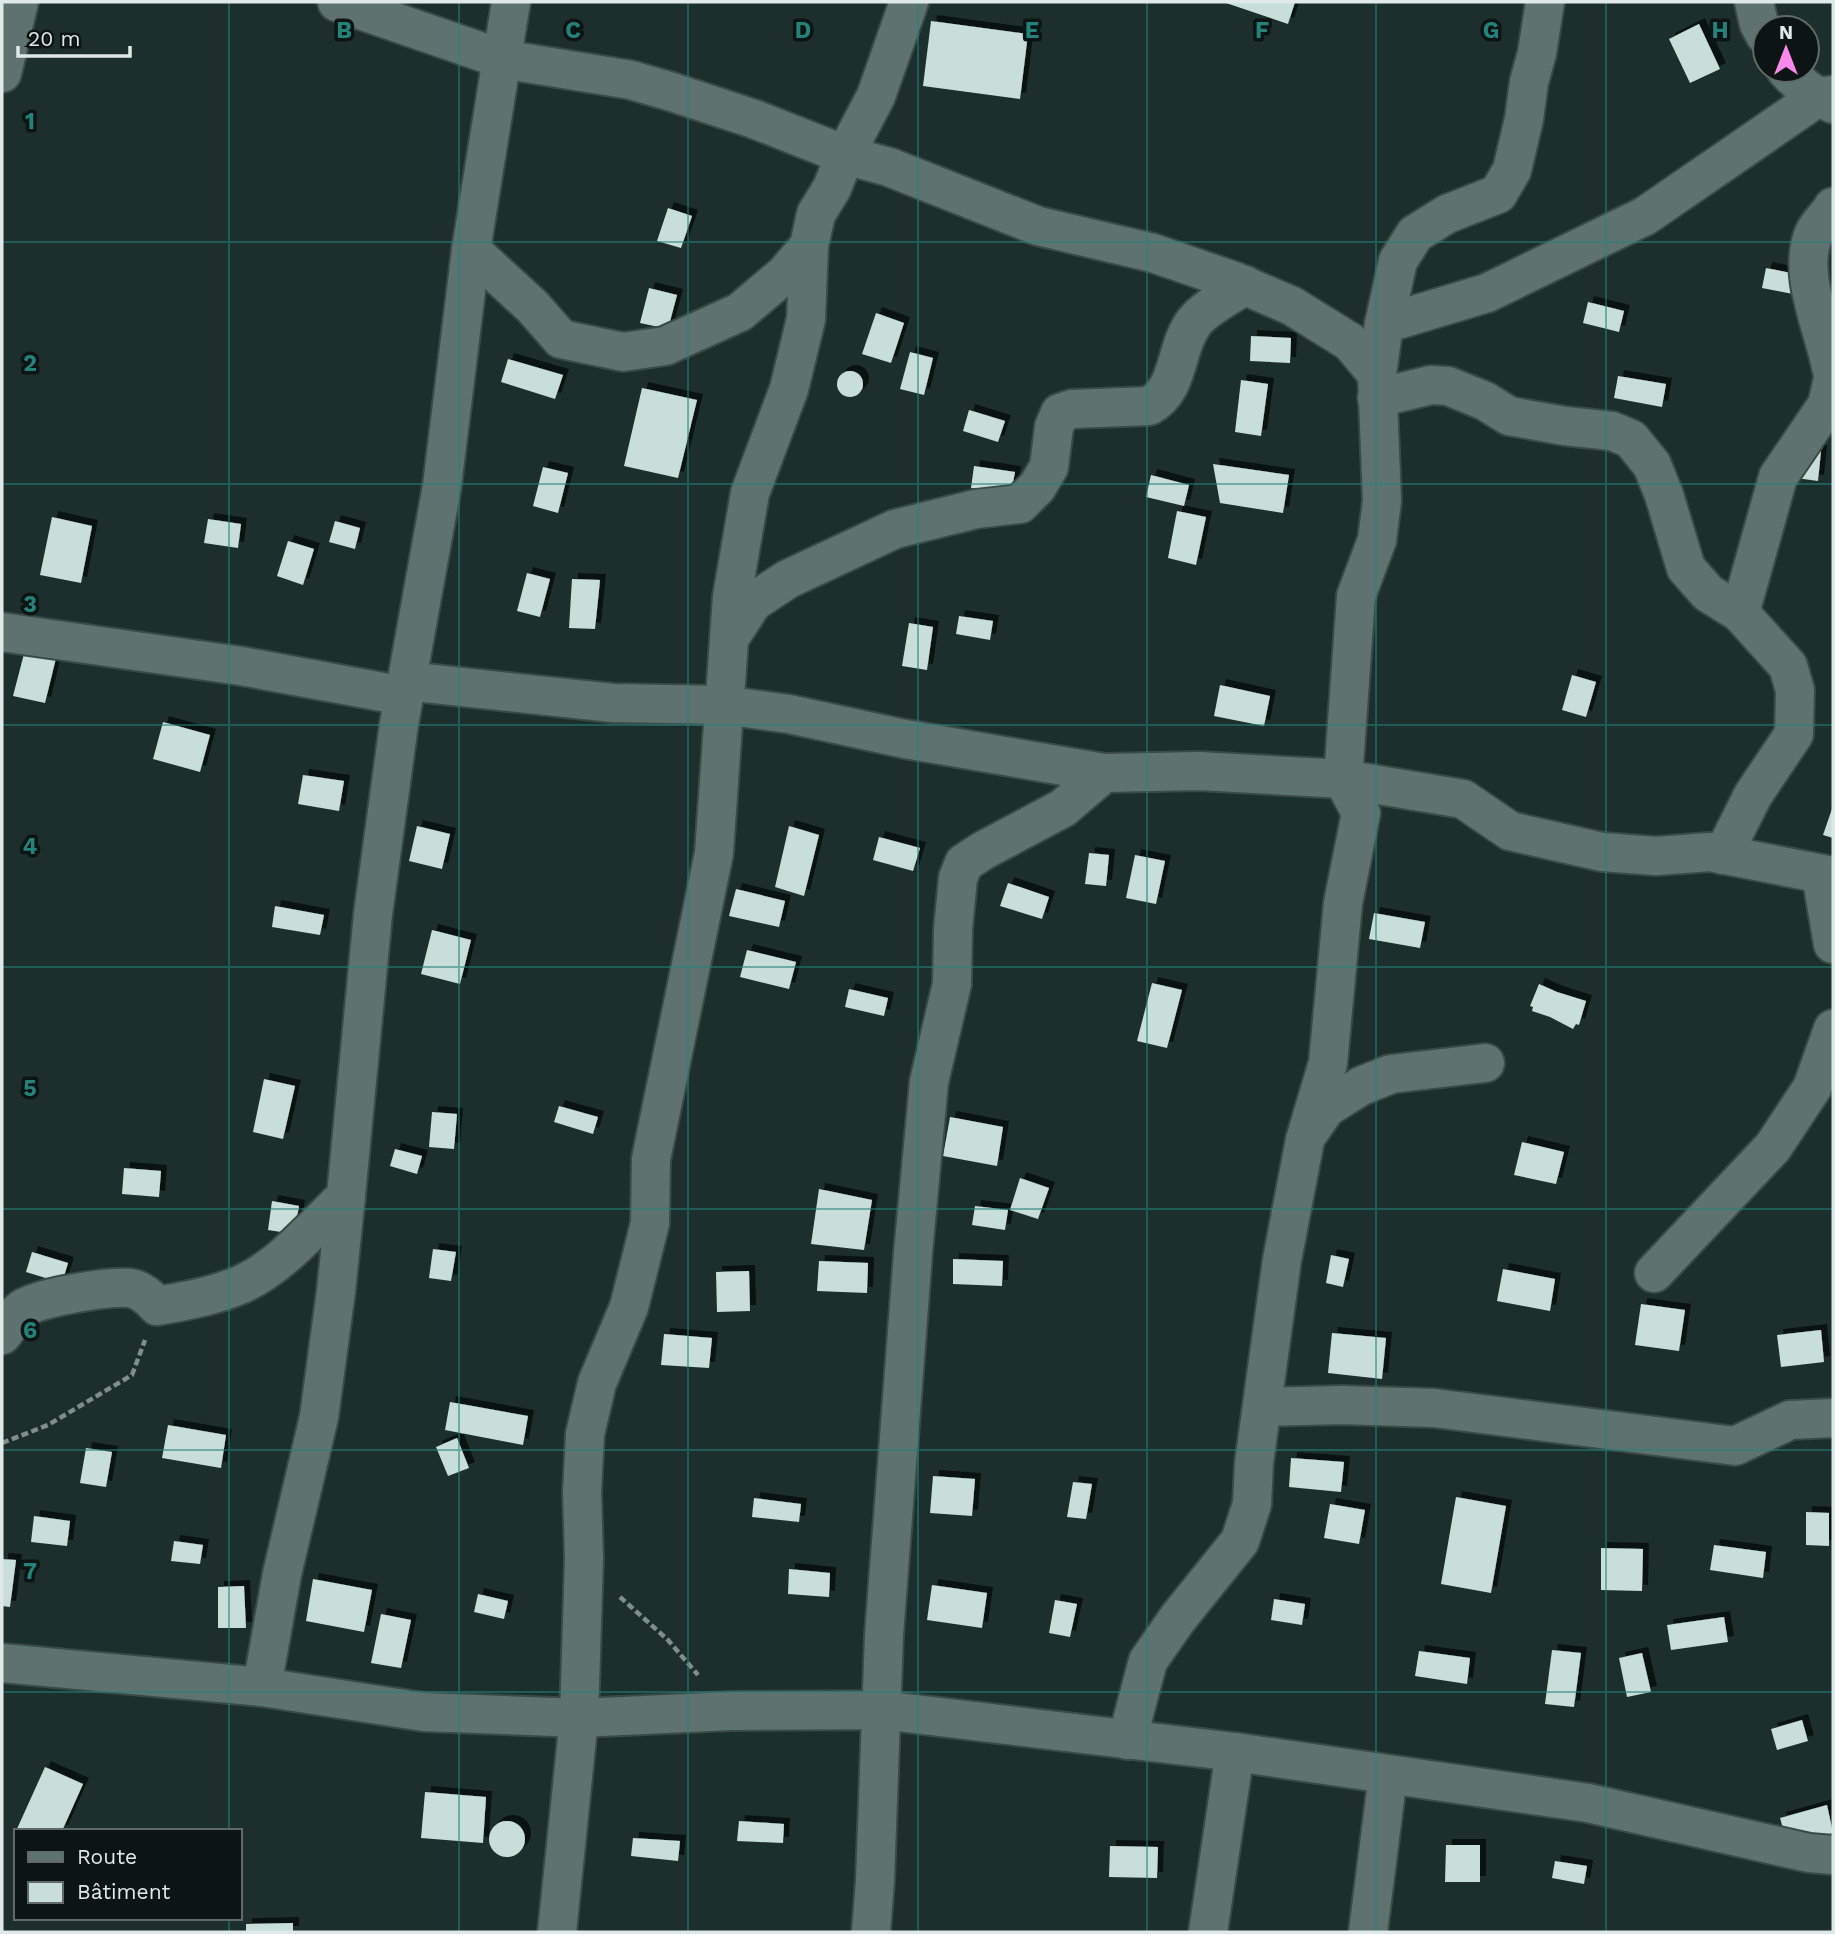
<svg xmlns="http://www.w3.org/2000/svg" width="1835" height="1934" font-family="'Work Sans',sans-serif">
<defs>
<filter id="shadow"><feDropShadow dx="6" dy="-6" stdDeviation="0" flood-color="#0009"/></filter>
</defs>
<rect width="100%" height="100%" fill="#1c2f2c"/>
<g fill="#c7ded9" filter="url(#shadow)">
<polygon points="1223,2 1295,2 1288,24"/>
<polygon points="931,21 1028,34 1020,99 923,86"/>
<polygon points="1699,24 1720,69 1690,83 1669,39"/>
<polygon points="668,208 692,216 681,248 657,241"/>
<polygon points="1766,268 1796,274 1793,294 1762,288"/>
<polygon points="649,288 677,295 668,329 640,323"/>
<polygon points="1588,302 1624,311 1619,332 1583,323"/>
<polygon points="876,313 904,323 891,363 862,354"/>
<polygon points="1251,336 1291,338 1290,363 1250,361"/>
<polygon points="910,352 933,358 924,395 900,389"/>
<polygon points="508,359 563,375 555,399 501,382"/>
<circle cx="850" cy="384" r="13"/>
<polygon points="1618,376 1666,384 1662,407 1614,398"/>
<polygon points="1241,380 1268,384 1261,436 1235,432"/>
<polygon points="642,388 697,400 678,478 624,466"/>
<polygon points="969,410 1005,421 998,442 963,431"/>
<polygon points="1800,448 1821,451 1818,481 1796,478"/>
<polygon points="1213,464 1289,475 1283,513 1220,503"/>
<polygon points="974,466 1015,472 1011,493 971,488"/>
<polygon points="543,467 568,473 558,513 533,506"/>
<polygon points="1151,475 1189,485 1184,506 1146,497"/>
<polygon points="1177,511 1206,517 1196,565 1168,558"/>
<polygon points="52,517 92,526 81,583 40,575"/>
<polygon points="208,519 241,524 238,548 204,543"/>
<polygon points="335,521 360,528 355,549 329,542"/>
<polygon points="288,541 314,549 303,585 277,576"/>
<polygon points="527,573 550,579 540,617 517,611"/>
<polygon points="572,579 600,580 595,629 569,628"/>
<polygon points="959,616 993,621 990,640 956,634"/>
<polygon points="909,623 933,627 927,670 902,666"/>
<polygon points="26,646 57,654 45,703 13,696"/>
<polygon points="1572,675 1596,682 1586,717 1562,710"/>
<polygon points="1220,685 1270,696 1264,726 1214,716"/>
<polygon points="163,722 210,735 200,772 153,759"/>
<polygon points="303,775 344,781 339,811 298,804"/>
<polygon points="1833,806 1833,838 1823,835"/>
<polygon points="417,826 450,834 442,869 409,861"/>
<polygon points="789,826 819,835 804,896 775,887"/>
<polygon points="879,837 920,848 913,871 873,860"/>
<polygon points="1089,853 1109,855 1106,886 1085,884"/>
<polygon points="1135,855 1165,861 1156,904 1126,898"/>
<polygon points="1008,883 1049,897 1042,919 1000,906"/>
<polygon points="736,889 785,901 779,927 729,916"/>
<polygon points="275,906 324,915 320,935 272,927"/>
<polygon points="1374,913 1425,922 1420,948 1369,939"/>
<polygon points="432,930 471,940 460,984 421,974"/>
<polygon points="747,950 796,962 789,989 740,977"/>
<polygon points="1152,983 1182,990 1167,1048 1137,1041"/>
<polygon points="1539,984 1557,992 1586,1001 1579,1025 1576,1024 1573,1029 1550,1017 1532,1011 1533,1007 1530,1006"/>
<polygon points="849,989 888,998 884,1016 845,1007"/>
<polygon points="264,1079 295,1086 283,1139 253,1132"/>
<polygon points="559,1106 598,1117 593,1134 554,1122"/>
<polygon points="432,1112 457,1114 454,1149 429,1147"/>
<polygon points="950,1117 1003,1127 997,1166 943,1156"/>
<polygon points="1522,1142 1564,1152 1556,1184 1514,1175"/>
<polygon points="395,1149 422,1156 417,1174 390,1166"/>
<polygon points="124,1168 161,1171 159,1197 122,1194"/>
<polygon points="1020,1178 1049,1188 1038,1219 1010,1210"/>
<polygon points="819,1189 872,1200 864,1250 811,1244"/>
<polygon points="272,1201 299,1206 294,1234 268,1230"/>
<polygon points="975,1206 1008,1210 1005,1230 972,1225"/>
<polygon points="433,1249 456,1252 451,1281 429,1278"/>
<polygon points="32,1252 68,1263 62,1283 26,1272"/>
<polygon points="1331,1255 1349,1259 1343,1287 1326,1283"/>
<polygon points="953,1259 1003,1261 1002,1286 953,1284"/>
<polygon points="819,1261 868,1263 867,1293 817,1291"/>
<polygon points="1503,1269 1555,1279 1550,1311 1497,1301"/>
<polygon points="749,1271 750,1311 717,1312 716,1272"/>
<polygon points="1641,1304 1685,1310 1679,1351 1635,1345"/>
<polygon points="1821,1330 1824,1362 1781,1367 1777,1335"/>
<polygon points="1332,1333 1386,1338 1382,1379 1328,1373"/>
<polygon points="664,1334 712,1338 709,1368 661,1365"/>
<polygon points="450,1402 528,1416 523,1445 445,1430"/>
<polygon points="168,1425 226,1435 221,1468 162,1458"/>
<polygon points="457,1438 469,1468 448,1476 436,1447"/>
<polygon points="86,1448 112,1452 106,1487 80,1483"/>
<polygon points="1291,1458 1344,1462 1341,1492 1289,1487"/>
<polygon points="933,1476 975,1479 972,1516 930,1513"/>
<polygon points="1073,1482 1092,1484 1086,1519 1067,1517"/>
<polygon points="1456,1497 1506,1506 1491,1593 1441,1584"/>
<polygon points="754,1498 801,1504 799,1522 752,1517"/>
<polygon points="1330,1504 1365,1510 1359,1544 1324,1538"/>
<polygon points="1806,1512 1829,1513 1829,1546 1806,1545"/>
<polygon points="34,1516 70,1521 67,1546 31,1542"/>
<polygon points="174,1541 203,1545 200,1564 171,1561"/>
<polygon points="1714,1545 1766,1552 1763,1578 1710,1570"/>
<polygon points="1601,1548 1643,1549 1642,1591 1601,1590"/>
<polygon points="2,1559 16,1560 10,1607 2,1606"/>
<polygon points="789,1569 830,1573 829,1597 788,1594"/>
<polygon points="313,1579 372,1590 364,1632 306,1621"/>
<polygon points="932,1585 987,1593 982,1628 927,1620"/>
<polygon points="244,1586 246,1628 218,1628 218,1587"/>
<polygon points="478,1594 508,1601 504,1619 474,1612"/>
<polygon points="1274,1599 1305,1604 1302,1625 1271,1620"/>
<polygon points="1055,1600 1077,1604 1070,1637 1049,1633"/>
<polygon points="381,1614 411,1620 401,1668 371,1663"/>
<polygon points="1724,1617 1728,1642 1671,1650 1667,1625"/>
<polygon points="1552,1650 1581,1653 1574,1707 1545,1704"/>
<polygon points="1419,1651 1470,1658 1467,1684 1415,1676"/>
<polygon points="1642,1653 1651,1692 1627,1697 1619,1658"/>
<polygon points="1802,1720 1808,1741 1777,1750 1771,1729"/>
<polygon points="45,1767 83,1784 62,1831 16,1831"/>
<polygon points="425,1792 486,1797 483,1843 421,1838"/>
<polygon points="1827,1805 1833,1833 1788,1846 1780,1818"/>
<polygon points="739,1821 784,1824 783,1843 737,1841"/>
<circle cx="507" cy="1839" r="18"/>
<polygon points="633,1838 680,1841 678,1861 631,1856"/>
<polygon points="1446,1845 1480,1845 1480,1882 1445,1882"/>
<polygon points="1110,1846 1158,1847 1157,1878 1109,1877"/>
<polygon points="1555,1861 1587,1866 1584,1884 1552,1878"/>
<polygon points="293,1923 293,1932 246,1932 246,1924"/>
</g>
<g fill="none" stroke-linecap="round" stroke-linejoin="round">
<defs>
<g id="minor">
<polyline points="337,2 502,59 631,80 672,92 754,119 845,155 889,167 1038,226 1153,253 1234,281 1292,306 1350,342 1377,374"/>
<polyline points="1754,2 1759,24 1765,35"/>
<path d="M1786 70C1800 86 1814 96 1833 104"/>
<polyline points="2,73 19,2"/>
<path d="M1833 207C1828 216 1818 224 1814 233 1796 275 1826 333 1833 376"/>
<polyline points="471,250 533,307 561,339 623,352 665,346 740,312 785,274 809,246"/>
<polyline points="1384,324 1487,293 1645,216 1818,97 1833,95"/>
<polyline points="1377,398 1431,385 1448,386 1485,401 1509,416 1565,426 1612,431 1631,439 1652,465 1664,495 1686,568 1708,593 1740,613 1788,666 1795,690 1794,734 1753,795 1723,855"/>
<polyline points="1740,613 1778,477 1827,405 1833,379"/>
<polyline points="2,632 241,666 404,696"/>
<path d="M729 639 753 602 788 579 895 529 976 509 1020 504 1037 487 1049 467 1054 427 1060 413 1072 409 1149 406C1181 389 1174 347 1195 321 1205 308 1231 295 1245 285"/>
<polyline points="406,681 613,703 723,705 789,714 905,739 1104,773 1199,771 1343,779 1463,799 1510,831 1602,852 1656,856 1710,852 1833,876"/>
<polyline points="1821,874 1833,944"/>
<polyline points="1310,1131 1326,1108 1361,1086 1391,1074 1485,1063"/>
<polyline points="1654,1273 1773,1147 1812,1088 1833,1029"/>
<path d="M2 1335C8 1328 14 1315 22 1309 40 1297 109 1286 130 1288 142 1290 150 1298 157 1306 185 1301 215 1296 242 1284 282 1266 314 1226 346 1196L373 914 399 724 442 486 471 250 511 2"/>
<polyline points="1263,1407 1342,1405 1434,1408 1735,1446 1790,1420 1833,1418"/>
<polyline points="2,1663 262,1687 424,1712 579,1718 731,1711 881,1710 1235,1752 1208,1932"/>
<polyline points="262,1687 282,1574 319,1417 336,1291 346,1196"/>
<polyline points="1127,1740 1148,1661 1178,1618 1240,1541 1252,1504 1254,1463 1282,1260 1305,1140 1328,1063 1343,903 1361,813 1343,779 1356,596 1377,540 1382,501 1377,374 1384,324 1398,261 1415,234 1447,214 1498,194 1512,170 1524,119 1529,82 1537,53 1545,2"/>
<polyline points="1235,1752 1588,1803 1809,1853 1833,1855"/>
<polyline points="557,1932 579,1718 584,1558 582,1492 585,1434 597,1383 629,1307 650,1223 651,1159 714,853 732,597 750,493 789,389 806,319 809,246 816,214 832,188 845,155 876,96 909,2"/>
<polyline points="871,1932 875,1881 884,1635 913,1253 929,1082 952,984 953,929 958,878 964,863 984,850 1063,808 1104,773"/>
<polyline points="1368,1932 1388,1775"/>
</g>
</defs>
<use href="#minor" stroke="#394a47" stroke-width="42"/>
<g stroke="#7f8e8b" stroke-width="4.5" stroke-dasharray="7 3.5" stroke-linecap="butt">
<polyline points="2,1443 48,1425 132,1375 145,1340"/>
<polyline points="620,1597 668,1640 698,1675"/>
</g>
<use href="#minor" stroke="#5e736f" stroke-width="38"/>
</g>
<path fill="none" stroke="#24827a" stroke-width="2" stroke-opacity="0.55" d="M229 2V1831M459 2V1932M688 2V1932M918 2V1932M1147 2V1932M1376 2V1932M1606 2V1932M2 242H1833M2 484H1833M2 725H1833M2 967H1833M2 1209H1833M2 1450H1833M2 1692H1833M229 1918V1932"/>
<g font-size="23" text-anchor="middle" font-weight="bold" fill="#24827a" stroke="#0d1514" stroke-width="7" stroke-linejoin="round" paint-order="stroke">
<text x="344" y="38">B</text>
<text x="573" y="38">C</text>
<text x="803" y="38">D</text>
<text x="1032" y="38">E</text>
<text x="1262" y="38">F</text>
<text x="1491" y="38">G</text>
<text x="1720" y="38">H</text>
<text x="30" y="129">1</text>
<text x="30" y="371">2</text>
<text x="30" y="612">3</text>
<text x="30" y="854">4</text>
<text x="30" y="1096">5</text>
<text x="30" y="1338">6</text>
<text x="30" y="1579">7</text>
</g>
<rect width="1835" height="1934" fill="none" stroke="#dfeae8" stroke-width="7"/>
<rect x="14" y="1829" width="228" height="91" fill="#0d1514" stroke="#616a69" stroke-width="2"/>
<rect x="28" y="1852" width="35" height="10" fill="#5e736f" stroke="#616a69" stroke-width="2"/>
<text x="77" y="1864" font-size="21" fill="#dfeae8">Route</text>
<rect x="28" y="1882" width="35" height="21" fill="#c7ded9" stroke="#616a69" stroke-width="2"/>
<text x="77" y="1899" font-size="21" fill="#dfeae8">Bâtiment</text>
<g transform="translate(1786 49)"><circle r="33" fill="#0d1514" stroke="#616a69" stroke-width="2"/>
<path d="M0-5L12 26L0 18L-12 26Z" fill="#f888ea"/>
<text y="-10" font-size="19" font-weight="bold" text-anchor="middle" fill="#dfeae8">N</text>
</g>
<path d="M18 46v10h112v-10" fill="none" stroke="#dfeae8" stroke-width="3.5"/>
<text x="28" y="46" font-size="21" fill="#dfeae8" stroke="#0d1514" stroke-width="5" paint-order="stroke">20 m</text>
</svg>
